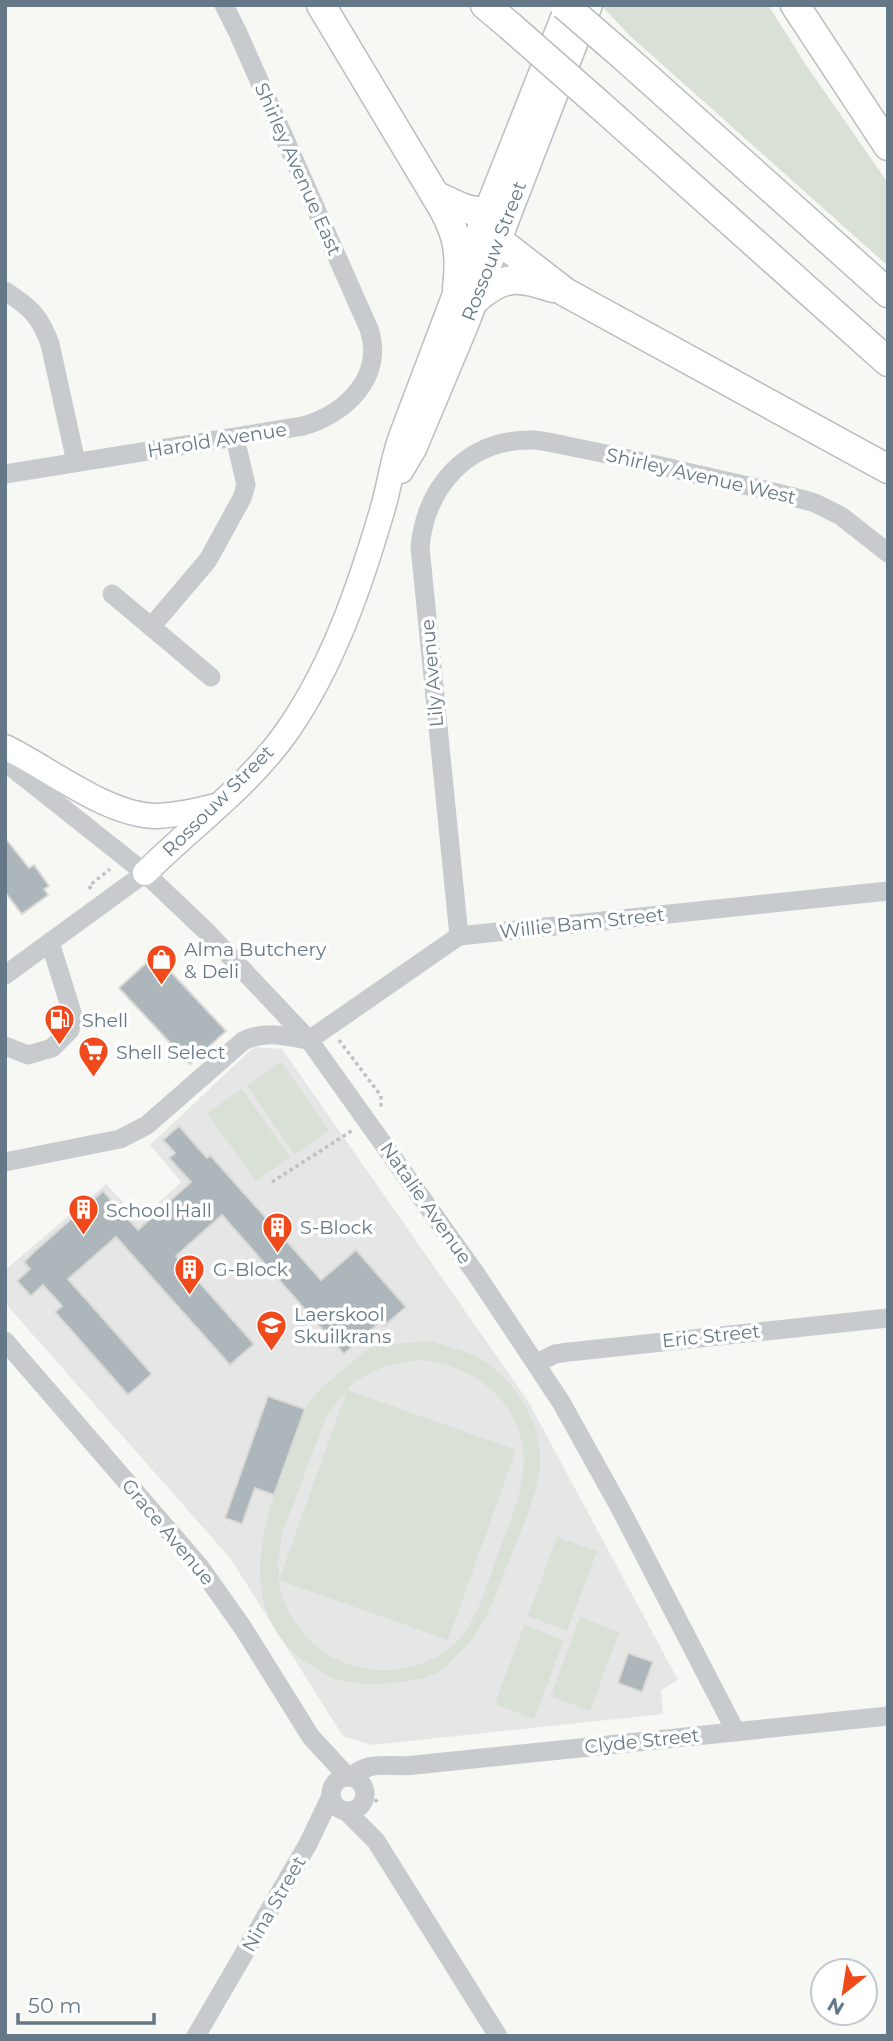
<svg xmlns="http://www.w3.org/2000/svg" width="893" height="2041" font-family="Montserrat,sans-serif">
<rect width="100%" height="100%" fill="#f7f7f4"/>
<polygon fill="#e5e6e5" points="254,1047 282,1049 528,1401 678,1680 661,1690 663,1714 372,1745 343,1736 230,1558 5,1303 5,1270 106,1184 140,1220 181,1182 150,1145"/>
<g fill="#d9e0d5" fill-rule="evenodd">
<polygon points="601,5 768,5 806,65 888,183 888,266 628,34"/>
<polygon points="281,1062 329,1130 295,1155 247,1086"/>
<polygon points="242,1089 290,1157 256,1181 207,1113"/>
<path d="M431 1341C448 1347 471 1352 486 1362 520 1385 547 1434 539 1476 532 1508 517 1540 505 1570 491 1606 483 1634 452 1660 447 1664 442 1670 436 1673 414 1685 348 1688 328 1676 316 1668 303 1662 293 1652 224 1585 281 1479 308 1404L320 1389 372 1346ZM418 1360C481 1363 534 1414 522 1481 518 1505 507 1528 499 1551 489 1578 482 1607 466 1630 437 1672 375 1681 332 1657 305 1641 282 1612 279 1580L448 1640 516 1450 347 1390 279 1580 278 1562 282 1534 327 1414 355 1381 387 1365Z"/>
<polygon points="557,1537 597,1551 567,1631 528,1616"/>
<polygon points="580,1617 619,1632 590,1711 551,1696"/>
<polygon points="524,1625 564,1640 534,1719 495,1704"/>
</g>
<g fill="#adb6bb" stroke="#d9d9d6" stroke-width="2">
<polygon points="5,838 29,868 34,865 49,886 44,889 48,895 22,914 5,892"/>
<polygon points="155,955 226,1031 190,1064 119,988"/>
<polygon points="179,1126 207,1158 210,1155 321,1280 356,1250 406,1307 384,1326 380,1322 344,1354 222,1215 176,1256 254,1344 230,1365 116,1237 68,1279 152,1374 128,1395 55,1312 62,1306 43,1285 31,1296 17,1281 30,1269 24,1262 35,1251 103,1191 138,1230 191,1182 169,1158 175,1153 163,1140"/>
<polygon points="268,1396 305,1409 274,1495 255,1488 242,1524 225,1518"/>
<polygon points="628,1653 653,1662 642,1692 618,1683"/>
</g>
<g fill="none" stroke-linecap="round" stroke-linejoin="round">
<defs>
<g id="major">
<polyline points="401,471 414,449 466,325 590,5"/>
<path d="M5 747C49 768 107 816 157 816 176 815 197 811 215 806"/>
<path d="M145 873C192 826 250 785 288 730 333 665 360 586 382 511 390 485 392 460 402 434L486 212 568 5"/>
</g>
<g id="highway">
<path d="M321 5 435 195C475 214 484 221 517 188"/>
<polyline points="485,5 510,26"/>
<polyline points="795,5 888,146"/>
<polyline points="623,56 888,293"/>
<polyline points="601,106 888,362"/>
<path d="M435 195C456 228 462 249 457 288"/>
<polyline points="482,223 498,240 565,292 888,469"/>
<path d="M476 299C504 274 519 277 553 288"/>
</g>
</defs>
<use href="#major" stroke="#babec2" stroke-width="27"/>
<use href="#highway" stroke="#b9bdc0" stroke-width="31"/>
<g stroke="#bec1c3" stroke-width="3.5" stroke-dasharray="3.5 3.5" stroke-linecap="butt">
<polyline points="91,889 89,886 110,869"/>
<polyline points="339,1040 381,1096 381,1108"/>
<polyline points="272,1182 353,1130"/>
<polyline points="368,1787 378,1804"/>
</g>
<g stroke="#c7cbce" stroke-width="19">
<path d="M5 291C30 307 40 316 50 344L76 462"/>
<path d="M5 474 303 426C346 414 385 376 369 329L238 33 224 5"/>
<polyline points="112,594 211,677"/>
<polyline points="151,627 208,560 242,498 246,485 235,438"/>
<polyline points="5,762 145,873 208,933 309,1040 476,1274 561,1402 621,1510 736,1732"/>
<path d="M459 936 420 547C426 487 466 440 530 440 546 440 561 445 577 448 608 454 639 461 670 468 718 480 768 489 815 503L841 516 888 553"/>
<polyline points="5,975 145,873"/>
<polyline points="5,1046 28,1055 52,1048 70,1030 73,1016 50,942"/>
<path d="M5 1162 120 1139 147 1125 243 1041C265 1030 285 1036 309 1040L459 936 888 891"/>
<polyline points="5,1341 200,1567 243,1628 311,1737 348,1777"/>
<polyline points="537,1363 555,1354 569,1352 888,1318"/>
<circle cx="348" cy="1794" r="17"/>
<path d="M351 1777C370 1759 391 1768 415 1765L888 1716"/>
<polyline points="347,1812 376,1841 498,2036"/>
<polyline points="196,2036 308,1844 331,1796"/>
</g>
<use href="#major" stroke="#fff" stroke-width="24"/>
<use href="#highway" stroke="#fff" stroke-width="28"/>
<defs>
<g id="highway-bridge">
<polyline points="564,5 623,56"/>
<polyline points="510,26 601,106"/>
</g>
</defs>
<use href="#highway-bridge" stroke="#b9bdc0" stroke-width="31" stroke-linecap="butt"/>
<use href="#highway-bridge" stroke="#fff" stroke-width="28"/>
</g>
<defs>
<symbol id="shop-pin" viewBox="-11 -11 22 30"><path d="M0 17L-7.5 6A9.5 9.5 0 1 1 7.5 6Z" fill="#f0491b" stroke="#fff"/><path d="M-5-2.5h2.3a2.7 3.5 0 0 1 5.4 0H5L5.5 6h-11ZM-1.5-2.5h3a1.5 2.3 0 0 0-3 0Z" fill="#fff"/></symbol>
<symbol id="fuel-pin" viewBox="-11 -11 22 30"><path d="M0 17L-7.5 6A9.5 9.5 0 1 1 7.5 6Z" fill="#f0491b" stroke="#fff"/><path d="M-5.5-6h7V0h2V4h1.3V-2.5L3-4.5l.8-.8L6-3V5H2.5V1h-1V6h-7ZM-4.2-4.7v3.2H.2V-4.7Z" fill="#fff"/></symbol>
<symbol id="supermarket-pin" viewBox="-11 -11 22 30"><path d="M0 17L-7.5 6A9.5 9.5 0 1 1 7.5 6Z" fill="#f0491b" stroke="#fff"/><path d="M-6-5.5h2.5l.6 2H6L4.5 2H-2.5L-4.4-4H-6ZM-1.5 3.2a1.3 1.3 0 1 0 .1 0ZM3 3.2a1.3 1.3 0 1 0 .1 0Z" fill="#fff"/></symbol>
<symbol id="building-pin" viewBox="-11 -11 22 30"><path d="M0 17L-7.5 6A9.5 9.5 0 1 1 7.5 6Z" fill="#f0491b" stroke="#fff"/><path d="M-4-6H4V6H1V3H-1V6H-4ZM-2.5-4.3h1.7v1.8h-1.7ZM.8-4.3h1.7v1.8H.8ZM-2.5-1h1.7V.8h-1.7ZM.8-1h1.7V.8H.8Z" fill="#fff"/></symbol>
<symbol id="school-pin" viewBox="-11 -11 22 30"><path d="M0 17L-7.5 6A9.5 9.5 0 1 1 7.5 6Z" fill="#f0491b" stroke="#fff"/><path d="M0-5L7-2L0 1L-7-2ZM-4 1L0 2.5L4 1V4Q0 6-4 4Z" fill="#fff"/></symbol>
</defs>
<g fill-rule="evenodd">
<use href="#shop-pin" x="144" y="942" width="35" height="47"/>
<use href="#fuel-pin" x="42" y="1002" width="35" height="47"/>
<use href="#supermarket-pin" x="76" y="1034" width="35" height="47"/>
<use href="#building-pin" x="66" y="1192" width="35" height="47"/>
<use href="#building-pin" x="260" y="1210" width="35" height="47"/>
<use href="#building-pin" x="172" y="1252" width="35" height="47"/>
<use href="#school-pin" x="254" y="1308" width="35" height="47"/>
</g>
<g text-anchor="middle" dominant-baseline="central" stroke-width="7" stroke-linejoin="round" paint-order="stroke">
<g font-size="19" fill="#647887" stroke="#fff">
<text transform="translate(298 169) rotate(66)">Shirley Avenue East</text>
<text transform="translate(494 251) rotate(-69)">Rossouw Street</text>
<text transform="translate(217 440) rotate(-9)">Harold Avenue</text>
<text transform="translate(701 476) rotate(13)">Shirley Avenue West</text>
<text transform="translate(432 673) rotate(-95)">Lily Avenue</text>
<text transform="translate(218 801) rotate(-45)">Rossouw Street</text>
<text transform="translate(582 923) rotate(-6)">Willie Bam Street</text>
<text transform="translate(426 1203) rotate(55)">Natalie Avenue</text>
<text transform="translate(711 1336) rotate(-6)">Eric Street</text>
<text transform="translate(168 1532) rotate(50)">Grace Avenue</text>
<text transform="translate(642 1741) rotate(-6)">Clyde Street</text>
<text transform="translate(274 1904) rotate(-60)">Nina Street</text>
</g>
<g font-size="19" fill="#647887" stroke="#fff" text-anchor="start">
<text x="184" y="949">Alma Butchery<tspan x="184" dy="22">&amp; Deli</tspan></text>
<text x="82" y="1020">Shell</text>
<text x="116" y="1052">Shell Select</text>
<text x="106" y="1210">School Hall</text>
<text x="300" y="1227">S-Block</text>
<text x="213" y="1269">G-Block</text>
<text x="294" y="1314">Laerskool<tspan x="294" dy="22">Skuilkrans</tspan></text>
</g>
</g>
<rect width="893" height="2041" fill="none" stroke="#647887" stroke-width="14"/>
<g transform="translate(844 1992) rotate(210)"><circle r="33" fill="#ffffff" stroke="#c1c9cf" stroke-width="2"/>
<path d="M0-5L12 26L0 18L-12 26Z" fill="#f0491b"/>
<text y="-10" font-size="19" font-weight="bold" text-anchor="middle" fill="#647887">N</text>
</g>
<path d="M18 2013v10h136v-10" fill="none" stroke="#647887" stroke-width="3.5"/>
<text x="28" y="2013" font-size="21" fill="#647887" stroke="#ffffff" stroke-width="5" paint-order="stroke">50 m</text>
</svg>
